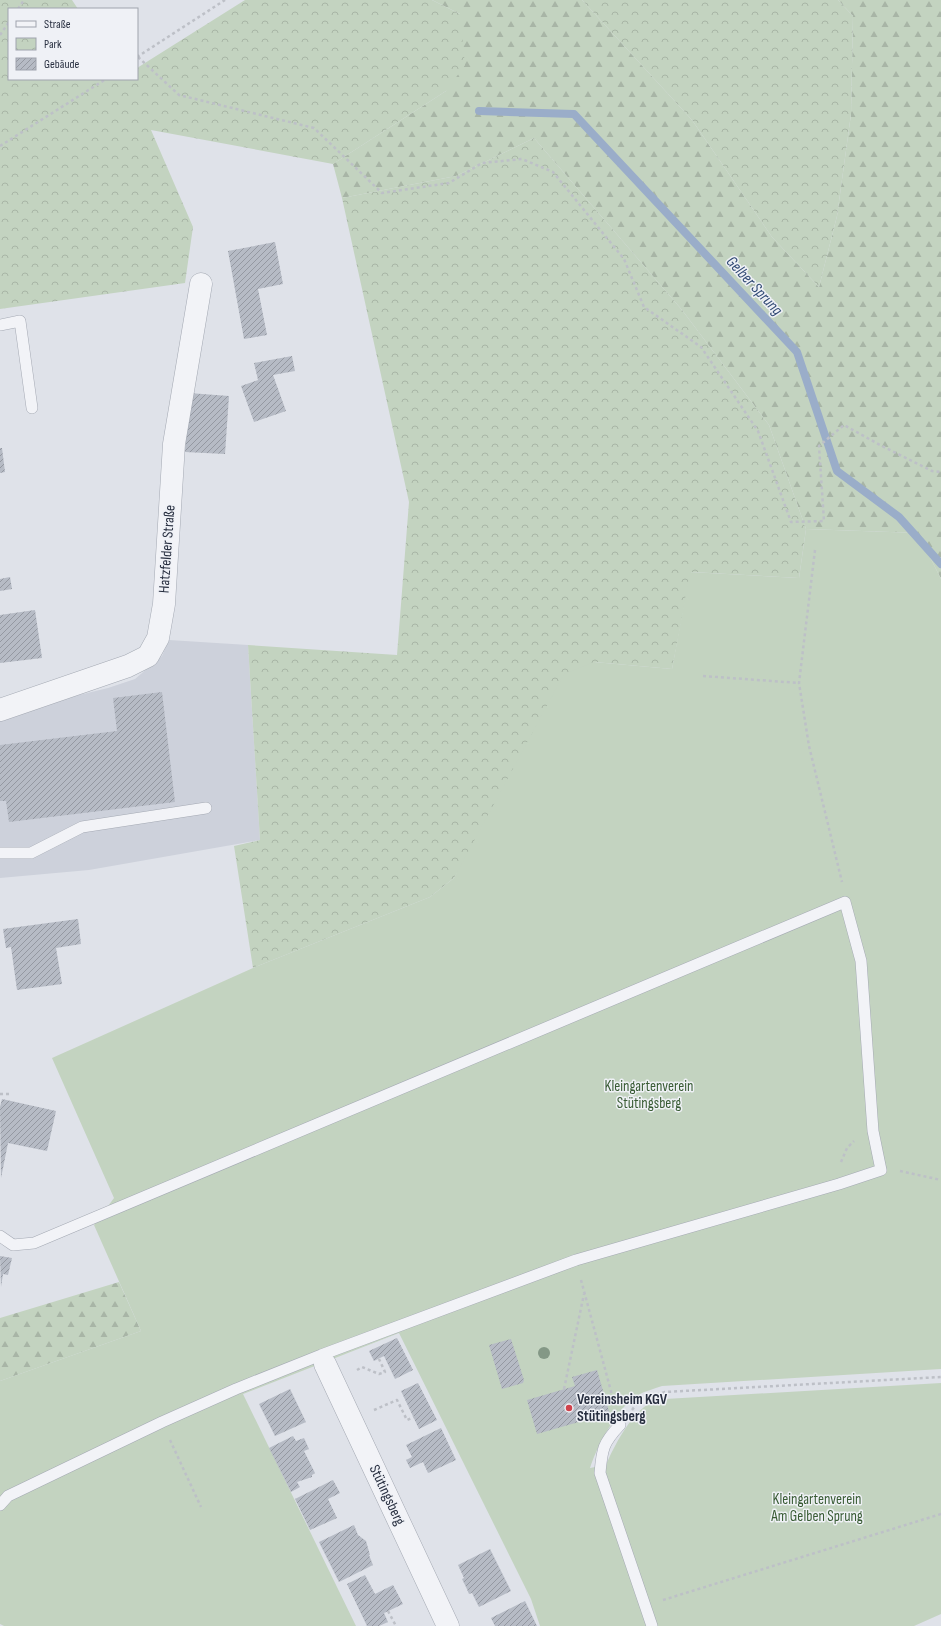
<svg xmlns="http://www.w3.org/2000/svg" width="941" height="1626" font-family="'Sofia Sans Condensed',sans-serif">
<defs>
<pattern id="forest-firs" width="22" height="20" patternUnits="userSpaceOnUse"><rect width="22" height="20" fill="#c3d3c0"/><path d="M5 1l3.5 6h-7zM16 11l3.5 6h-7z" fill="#a8b5a6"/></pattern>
<pattern id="park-crowns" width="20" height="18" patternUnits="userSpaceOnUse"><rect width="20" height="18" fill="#c3d3c0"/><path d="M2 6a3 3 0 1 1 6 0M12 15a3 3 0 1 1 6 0" fill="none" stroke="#a8b5a6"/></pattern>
<pattern id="building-hatch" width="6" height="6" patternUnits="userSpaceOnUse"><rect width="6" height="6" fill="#b6bbc5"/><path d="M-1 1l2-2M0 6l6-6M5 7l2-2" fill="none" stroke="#9498a1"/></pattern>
</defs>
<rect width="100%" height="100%" fill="#dfe2e9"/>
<polygon fill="#cdd1db" points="169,640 248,645 260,840 89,870 0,878 0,718 34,706 108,688 135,679 162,656"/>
<g fill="url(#forest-firs)">
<polygon points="432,0 582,0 692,120 772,237 819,287 837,216 851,114 853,16 838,0 941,0 941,579 918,533 806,529 769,425 682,310 534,138 456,176 342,198 333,164 446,91 460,14"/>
<polygon points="119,1282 141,1331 0,1381 0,1318"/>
</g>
<g fill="url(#park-crowns)">
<polygon points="0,0 72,0 78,9 9,9 9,79 137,79 137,68 245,0 432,0 460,14 465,65 446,91 333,164 151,130 193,227 185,283 0,309"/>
<polygon points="582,0 838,0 853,16 851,114 837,216 819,287 772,237 692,120"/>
<polygon points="534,138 682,310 769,425 806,529 799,578 691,572 672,669 594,662 454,878 430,897 253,968 234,846 260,840 248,645 397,655 409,502 342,198 456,176"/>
</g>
<path fill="#c3d3c0" d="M806 529 918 533 941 579V1369L662 1386C654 1389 645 1391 638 1395 618 1406 597 1446 590 1468L606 1465C614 1446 630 1416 647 1405 652 1402 659 1401 665 1399L941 1383V1614L914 1626H540L531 1599 399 1333 243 1394 356 1626H4L0 1624V1381L141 1331 94 1225 114 1198 52 1058 253 968 430 897 454 878 564 674 594 662 672 669 690 572 799 578Z"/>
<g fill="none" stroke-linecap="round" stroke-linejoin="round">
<polyline stroke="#9aadc9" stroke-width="8" points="479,111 574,114 797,352 837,471 899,517 941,564"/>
</g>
<g fill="url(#building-hatch)">
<polygon points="275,242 283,284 258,289 267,335 244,339 228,251"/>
<polygon points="292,356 295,371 273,375 286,411 254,422 241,386 258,380 254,363"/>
<polygon points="189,393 229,396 225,454 185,452"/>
<polygon points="0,448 2,448 5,472 0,473"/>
<polygon points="10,577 12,589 0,591 0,579"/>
<polygon points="35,610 42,658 0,663 0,615"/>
<polygon points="162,692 175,802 9,822 6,801 0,801 0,745 117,731 113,698"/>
<polygon points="78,919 81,944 56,948 62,984 17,990 11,947 6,948 3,929"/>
<polygon points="2,1099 56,1111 47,1151 8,1143 1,1178 0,1107"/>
<polygon points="0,1256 12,1258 8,1275 3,1274 1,1287"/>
<polygon points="397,1338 413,1370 395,1379 384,1356 374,1361 369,1351"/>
<polygon points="511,1339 524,1380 523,1383 502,1389 489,1345"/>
<polygon points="597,1370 611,1418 597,1422 596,1417 537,1434 527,1400 575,1386 572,1377"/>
<polygon points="418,1383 437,1420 419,1429 401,1391"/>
<polygon points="290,1389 306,1422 275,1436 259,1404"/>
<polygon points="441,1428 456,1460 428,1473 423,1462 410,1468 406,1460 412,1457 406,1445"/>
<polygon points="293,1436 296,1441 304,1438 309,1449 304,1451 315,1473 312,1475 312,1477 297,1482 300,1487 291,1492 269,1448"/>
<polygon points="333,1480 340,1493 328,1499 337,1518 310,1530 295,1499"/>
<polygon points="354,1525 358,1535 366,1541 370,1555 369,1555 373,1565 339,1582 319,1542"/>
<polygon points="490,1549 511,1591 479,1607 472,1593 469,1594 466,1587 462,1579 464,1578 458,1565"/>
<polygon points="365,1575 375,1594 393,1585 403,1604 384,1613 388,1622 379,1626 367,1626 347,1584"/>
<polygon points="525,1601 537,1626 495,1626 491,1618"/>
</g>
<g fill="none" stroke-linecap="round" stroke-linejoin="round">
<defs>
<g id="lane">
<polyline points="0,325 20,321 32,408"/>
<polyline points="0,853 31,853 82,827 206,808"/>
<polyline points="0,1236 13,1245 34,1243 845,902 861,961 873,1131 881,1170 839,1184 576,1260 321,1355 236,1389 162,1422 8,1496 0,1505"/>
<path d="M620 1425C603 1443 602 1449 600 1473L652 1626"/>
</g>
<g id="street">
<polyline points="0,710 128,666 148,656 158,638 164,604 174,444 201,284"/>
<polyline points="325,1364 448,1626"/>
</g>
</defs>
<use href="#lane" stroke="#a4a9b3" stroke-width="12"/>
<use href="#street" stroke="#a4a9b3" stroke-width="23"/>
<g stroke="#bdc0c7" stroke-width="2.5" stroke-dasharray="3 3" stroke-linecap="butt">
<polyline points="18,9 24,0"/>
<polyline points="0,35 9,22"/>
<polyline points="137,57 225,0"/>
<polyline points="138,57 179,95 314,128 382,193 449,183 482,163 522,159 553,172 624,259 644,307 701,347 758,431 791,522 824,521 819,446 844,425 880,445 932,471 941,472"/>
<polyline points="0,146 106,79"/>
<polyline points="815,550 799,683 809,746 842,882"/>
<polyline points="703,676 799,683"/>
<polyline points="0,1094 12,1094"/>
<polyline points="841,1162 847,1148 854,1141"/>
<polyline points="900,1171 941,1180"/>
<polyline points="581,1280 615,1406"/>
<polyline points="357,1370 362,1367 379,1374 385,1372 379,1359"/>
<polyline points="564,1389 584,1294"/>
<polyline points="374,1410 397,1400 407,1420 414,1417"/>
<polyline points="632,1410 639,1401 665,1392 941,1377"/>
<polyline points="170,1440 201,1507"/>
<polyline points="663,1600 941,1514"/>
<polyline points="388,1611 396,1626"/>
</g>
<use href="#lane" stroke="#f2f3f7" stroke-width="11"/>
<use href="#street" stroke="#f2f3f7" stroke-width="22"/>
</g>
<circle fill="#849886" cx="544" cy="1353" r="6"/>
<circle fill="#d0424c" stroke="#eff1f6" stroke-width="1.5" cx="569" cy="1408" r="4"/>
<g text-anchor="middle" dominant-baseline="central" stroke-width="3" stroke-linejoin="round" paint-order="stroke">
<g font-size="15" fill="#282f40" stroke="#eff1f6">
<text transform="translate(167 549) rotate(-86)">Hatzfelder Straße</text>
<text transform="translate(387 1495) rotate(65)">Stütingsberg</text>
</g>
<g font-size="15" fill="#395c35" stroke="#eff1f6">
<text x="649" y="1086">Kleingartenverein<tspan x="649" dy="17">Stütingsberg</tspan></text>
<text x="817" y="1499">Kleingartenverein<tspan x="817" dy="17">Am Gelben Sprung</tspan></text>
</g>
<g font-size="15" font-weight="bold" fill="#282f40" stroke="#eff1f6" text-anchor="start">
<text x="577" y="1399">Vereinsheim KGV<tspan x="577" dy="17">Stütingsberg</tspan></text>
</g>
<g font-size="16" font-style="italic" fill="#314a74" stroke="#eff1f6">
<text transform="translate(754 286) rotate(47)">Gelber Sprung</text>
</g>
</g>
<rect x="8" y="8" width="130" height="72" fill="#eff1f6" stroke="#9fa3ad"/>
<rect x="16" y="21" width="20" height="6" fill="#f2f3f7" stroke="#9fa3ad"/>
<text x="44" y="28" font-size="12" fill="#282f40">Straße</text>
<rect x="16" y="38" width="20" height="12" fill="url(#park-crowns)" stroke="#9fa3ad"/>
<text x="44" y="48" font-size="12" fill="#282f40">Park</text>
<rect x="16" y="58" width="20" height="12" fill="url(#building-hatch)" stroke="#9fa3ad"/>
<text x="44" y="68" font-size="12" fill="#282f40">Gebäude</text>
</svg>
